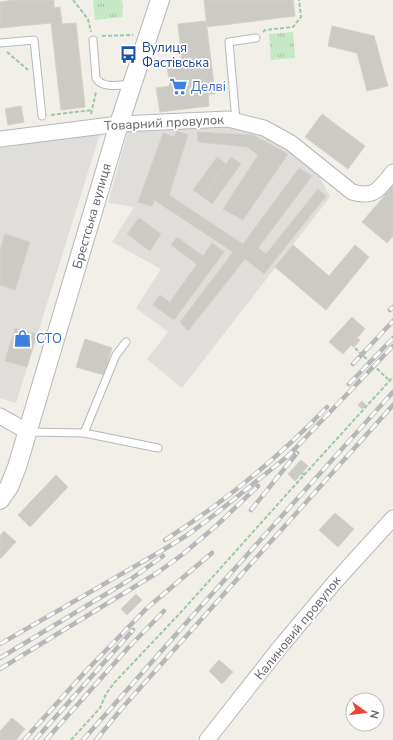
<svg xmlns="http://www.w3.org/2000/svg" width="393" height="740" font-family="'Nunito Sans',sans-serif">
<defs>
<pattern id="park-tufts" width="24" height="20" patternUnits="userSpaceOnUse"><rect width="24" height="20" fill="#c5e8c5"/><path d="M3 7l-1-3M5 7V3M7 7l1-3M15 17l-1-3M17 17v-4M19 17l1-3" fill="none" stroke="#a3c0a4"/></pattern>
</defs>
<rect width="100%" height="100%" fill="#f1efe8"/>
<g fill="#e0deda">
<polygon points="223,127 255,131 288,148 317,171 330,197 182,388 147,359 168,332 136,308 161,269 112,242 134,207 108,203 128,131"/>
<polygon points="100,134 16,403 0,398 0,147"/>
</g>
<g fill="url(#park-tufts)">
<polygon points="93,0 122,0 123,17 95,20"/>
<polygon points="293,32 295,58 271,60 269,34"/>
</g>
<g fill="#cccac5" stroke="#d6d1c6">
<polygon points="13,0 54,0 54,8 60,7 62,24 76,23 85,107 61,110 51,23 0,28 0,2"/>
<polygon points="204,0 293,0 295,16 207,27"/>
<polygon points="206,21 211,60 182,63 178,24"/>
<polygon points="332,26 374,36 388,86 367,91 357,53 328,46"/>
<polygon points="211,60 215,94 208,94 209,106 160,112 156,88 170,86 167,66"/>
<polygon points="21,106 24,122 8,125 5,109"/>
<polygon points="322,114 365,146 348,169 305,137"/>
<polygon points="177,131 188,135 169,195 243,244 299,168 312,176 258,248 266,254 318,189 326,196 264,274 245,259 188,331 180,322 233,252 154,200 152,206 138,202 163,133 174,137"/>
<polygon points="197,132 253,135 288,154 243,220 223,209 258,155 247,147 198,142"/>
<polygon points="217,157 226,164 203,197 193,190"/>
<polygon points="231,157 241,164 212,204 203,197"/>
<polygon points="393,186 393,236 387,243 362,222"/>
<polygon points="139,218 161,234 150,251 127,234"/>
<polygon points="5,234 30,242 15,290 0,285 0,250"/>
<polygon points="177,237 203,256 212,243 224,252 174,320 153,305 160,295 170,302 197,264 171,245"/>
<polygon points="293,245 329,276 355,245 369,257 326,310 275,267"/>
<polygon points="352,317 365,329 357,338 360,340 354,347 351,345 343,354 329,342"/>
<polygon points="15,328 37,334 27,367 5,361"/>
<polygon points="85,339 112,348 104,375 76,367"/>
<polygon points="362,401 366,405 362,409 358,405"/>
<polygon points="301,460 308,466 295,481 288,474"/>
<polygon points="56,475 68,487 30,527 18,515"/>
<polygon points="335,513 354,529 338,547 319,530"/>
<polygon points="4,531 16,542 0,559 0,536"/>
<polygon points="136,594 142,600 127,615 121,609"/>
<polygon points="219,660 233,672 222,684 209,671"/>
<polygon points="12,718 25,729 16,740 0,740 0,731"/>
</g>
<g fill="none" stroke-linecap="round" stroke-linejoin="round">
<defs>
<g id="service">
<path d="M93 40 96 78C102 89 120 85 131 84"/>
<polyline points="0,43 34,40 42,116"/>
<polyline points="236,121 229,42 256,38"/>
<polyline points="28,432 84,433 158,448"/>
<polyline points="84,433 116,355 126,342"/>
</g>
<g id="minor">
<path d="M0 139 119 124 228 119 264 128 291 143 352 192C375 199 380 188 393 172"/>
<polyline points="0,416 28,432"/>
<polyline points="207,740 281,646 334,583 393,518"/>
</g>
<polyline id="tertiary" points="0,500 9,487 17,467 119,124 160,0"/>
</defs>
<use href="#service" stroke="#b5b8bc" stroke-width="9"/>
<use href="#minor" stroke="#b5b8bc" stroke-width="17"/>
<use href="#tertiary" stroke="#b5b8bc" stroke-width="20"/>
<g stroke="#9cc7a9" stroke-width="2" stroke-dasharray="4 2" stroke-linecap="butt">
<polyline points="73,0 88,19 91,32"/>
<polyline points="263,32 265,30 293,27 301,17 299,0"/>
<polyline points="102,36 133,35"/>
<polyline points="7,52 28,70"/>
<polyline points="91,114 96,92"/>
<polyline points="51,115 92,110"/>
<polyline points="355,348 390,381"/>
<polyline points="304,475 393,377"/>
<polyline points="71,740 100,708 106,694 114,683 183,610 304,475 302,473"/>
</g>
<use href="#service" stroke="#fff" stroke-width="7"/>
<use href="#minor" stroke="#fff" stroke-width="15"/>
<use href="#tertiary" stroke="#fff" stroke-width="18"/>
<defs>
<g id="rail">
<polyline points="390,310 393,307"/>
<polyline points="353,364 393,321"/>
<polyline points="349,384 393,338"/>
<polyline points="251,510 297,453"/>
<path d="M165 540C223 503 279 457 327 407"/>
<polyline points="0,644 163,550 189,534 218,512 288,456 393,346"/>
<polyline points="0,658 131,579 163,556"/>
<polyline points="0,669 157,573 183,554 216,526 258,486"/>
<polyline points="24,740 85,672 147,608 212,553"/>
<polyline points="35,740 133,630"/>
<polyline points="46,740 128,648 164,611"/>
<polyline points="83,740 194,614 393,392"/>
<polyline points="96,740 123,707 393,405"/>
</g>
</defs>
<use href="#rail" stroke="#b6b7b8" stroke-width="4.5"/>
<use href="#rail" stroke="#fff" stroke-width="3" stroke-dasharray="9" stroke-linecap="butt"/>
</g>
<defs>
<symbol id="bus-bare" viewBox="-9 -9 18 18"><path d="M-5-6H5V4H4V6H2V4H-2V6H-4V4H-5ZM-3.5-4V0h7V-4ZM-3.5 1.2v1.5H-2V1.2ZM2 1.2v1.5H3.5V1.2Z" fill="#1a4fb4" stroke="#fff" stroke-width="2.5" paint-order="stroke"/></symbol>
<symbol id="supermarket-bare" viewBox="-9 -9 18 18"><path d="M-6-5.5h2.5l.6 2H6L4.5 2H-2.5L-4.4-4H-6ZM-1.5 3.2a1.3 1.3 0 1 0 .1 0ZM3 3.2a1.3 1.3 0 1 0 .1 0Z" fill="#3f7fe0" stroke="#fff" stroke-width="2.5" paint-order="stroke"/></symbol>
<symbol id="shop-bare" viewBox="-9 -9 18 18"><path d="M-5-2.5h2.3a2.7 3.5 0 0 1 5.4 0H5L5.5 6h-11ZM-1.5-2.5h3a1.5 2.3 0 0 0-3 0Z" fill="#3f7fe0" stroke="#fff" stroke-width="2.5" paint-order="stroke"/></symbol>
</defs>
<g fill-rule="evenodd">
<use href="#bus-bare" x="116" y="42" width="25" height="25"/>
<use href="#supermarket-bare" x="166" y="74" width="25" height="25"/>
<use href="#shop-bare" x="10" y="326" width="25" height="25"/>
</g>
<g text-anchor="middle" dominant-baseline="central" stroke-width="3.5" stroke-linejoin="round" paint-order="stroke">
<g font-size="13" fill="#164399" stroke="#fff" text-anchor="start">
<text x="142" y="48">Вулиця<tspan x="142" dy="15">Фастівська</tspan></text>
</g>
<g font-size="13" fill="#366cbe" stroke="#fff" text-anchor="start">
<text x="191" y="87">Делві</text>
<text x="36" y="339">СТО</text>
</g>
<g font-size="13" fill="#5f6368" stroke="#fff">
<text transform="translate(164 123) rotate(-3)">Товарний провулок</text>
<text transform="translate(92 216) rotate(-74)">Брестська вулиця</text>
<text transform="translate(298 628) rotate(-51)">Калиновий провулок</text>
</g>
</g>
<g transform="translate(365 712) rotate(104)"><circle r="19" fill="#ffffff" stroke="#bfc1c3"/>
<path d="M0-3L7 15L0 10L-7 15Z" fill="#ea4335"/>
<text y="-6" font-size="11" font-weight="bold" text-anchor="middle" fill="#5f6368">N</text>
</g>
</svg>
